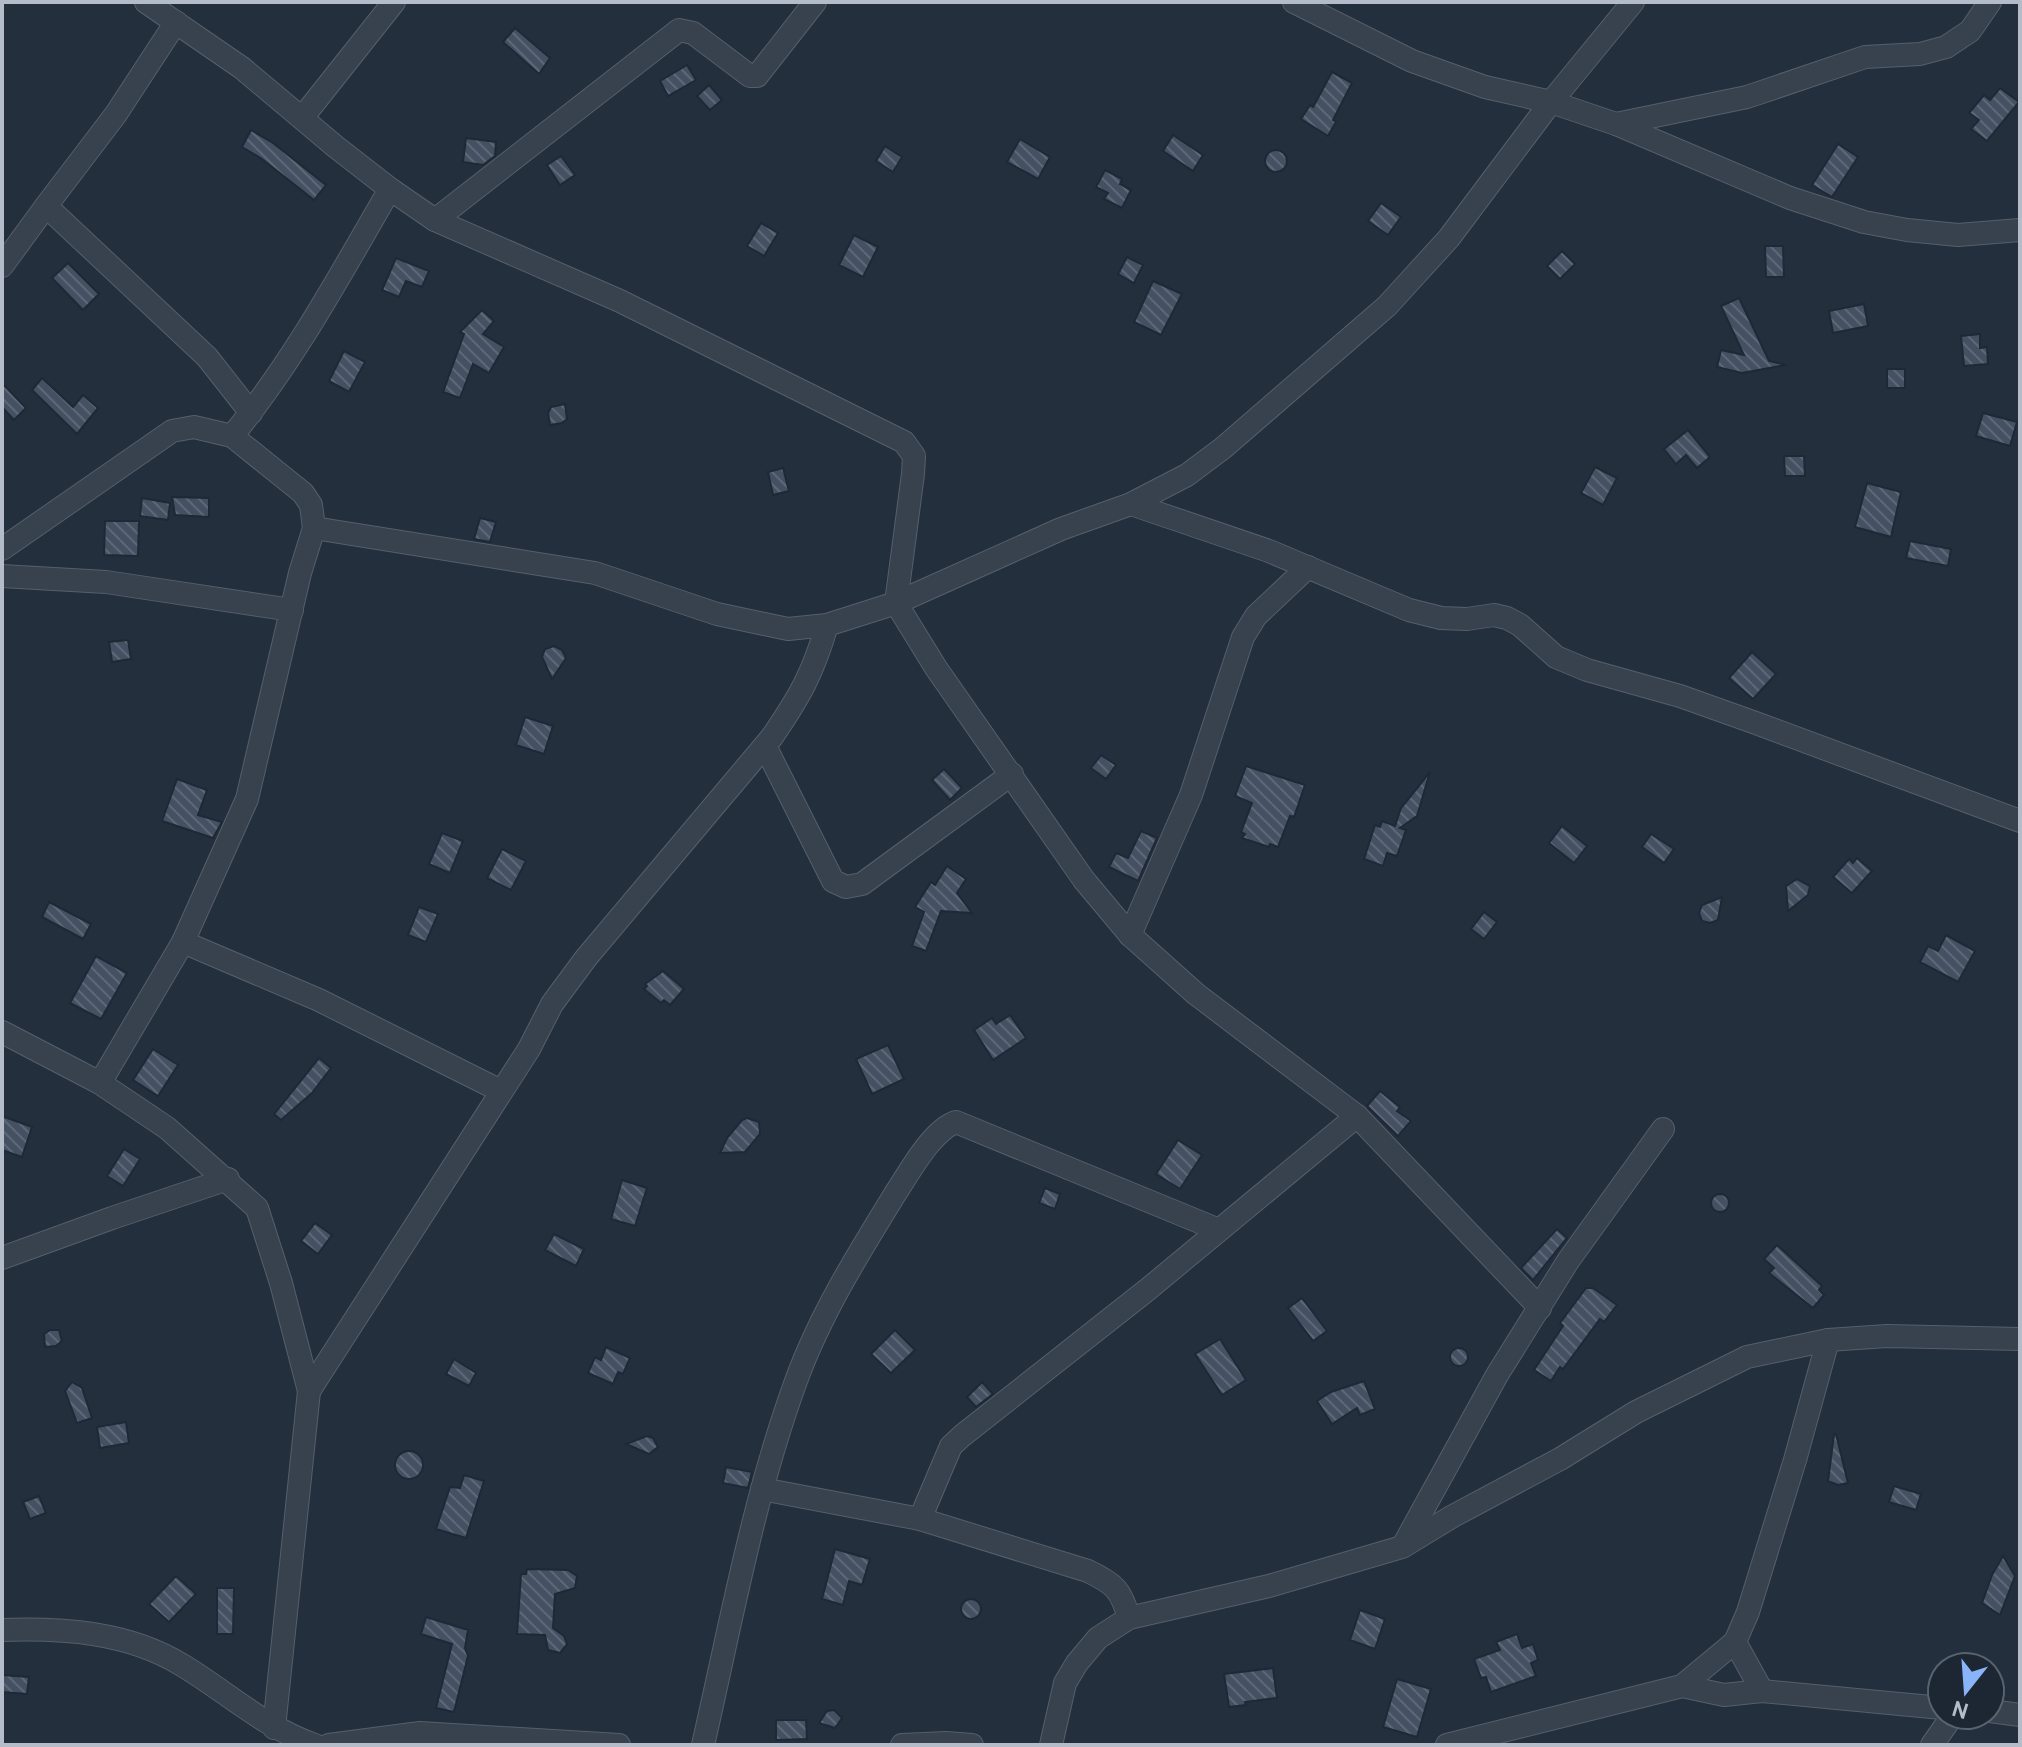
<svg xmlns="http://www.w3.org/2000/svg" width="2022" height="1747" font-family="Overpass,sans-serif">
<defs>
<pattern id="building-back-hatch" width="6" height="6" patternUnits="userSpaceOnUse" patternTransform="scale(2)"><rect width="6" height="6" fill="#455162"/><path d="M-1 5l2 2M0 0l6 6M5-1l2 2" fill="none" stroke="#5d6877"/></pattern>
</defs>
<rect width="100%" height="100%" fill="#242f3e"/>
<g fill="url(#building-back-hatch)" stroke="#1f2835" stroke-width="2">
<polygon points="515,28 550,58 539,74 503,42"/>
<polygon points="687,65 696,80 668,96 660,81"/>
<polygon points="1332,72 1352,83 1333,120 1336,122 1328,136 1301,119 1310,105 1313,107"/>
<polygon points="709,85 722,100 710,110 697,96"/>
<polygon points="2000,88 2019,102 1987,141 1971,129 1979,120 1969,113 1984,95 1990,100"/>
<polygon points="251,130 273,143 326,185 314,200 262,159 242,147"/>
<polygon points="1173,135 1203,155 1193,171 1163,151"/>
<polygon points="466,138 496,142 495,156 483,165 463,162"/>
<polygon points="1020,139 1050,157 1038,179 1007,162"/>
<polygon points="1838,144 1858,157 1832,197 1812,185"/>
<polygon points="885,146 902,157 893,172 876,161"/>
<circle cx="1276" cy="161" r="11"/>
<polygon points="561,156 575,175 560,185 547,165"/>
<polygon points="1105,170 1122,179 1120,184 1131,190 1122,208 1104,199 1108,193 1096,187"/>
<polygon points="1381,203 1401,217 1388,235 1368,221"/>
<polygon points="761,223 778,233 764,256 747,246"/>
<polygon points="854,235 878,247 863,277 839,265"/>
<polygon points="1765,246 1783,246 1784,277 1766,277"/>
<polygon points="1562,251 1575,264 1560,279 1547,266"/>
<polygon points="1127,257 1143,265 1134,283 1118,274"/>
<polygon points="396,258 429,271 422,287 406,281 399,297 382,290"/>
<polygon points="68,263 99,294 83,310 52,278"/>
<polygon points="1153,281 1182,294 1161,335 1134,322"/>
<polygon points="1739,298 1769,361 1786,365 1742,373 1717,367 1721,350 1744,355 1721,306"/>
<polygon points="1864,304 1868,326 1833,333 1829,311"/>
<polygon points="482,310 494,321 483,334 504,347 489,373 473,364 460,398 443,392 464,334 460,332"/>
<polygon points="1980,334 1980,348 1987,347 1988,364 1964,366 1961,336"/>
<polygon points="344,351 365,362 349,392 329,381"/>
<rect x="1887" y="369" width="18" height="19"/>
<polygon points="42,378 73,407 83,395 98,408 77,434 32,390"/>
<polygon points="2,383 26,408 14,420 2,407"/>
<polygon points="565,404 567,419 562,423 550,425 548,413 551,407"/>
<polygon points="1983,413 2017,422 2010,446 1976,436"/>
<polygon points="1688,430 1710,457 1697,468 1686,455 1676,464 1664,449"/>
<polygon points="1784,456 1804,456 1805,476 1785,476"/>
<polygon points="1595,467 1617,478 1603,505 1581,493"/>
<polygon points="783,468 789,491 773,495 768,472"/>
<polygon points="1867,483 1901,492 1891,537 1855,527"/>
<polygon points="172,497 209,498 209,517 175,515"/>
<polygon points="142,498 170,503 168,520 140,516"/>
<polygon points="480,518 496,522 490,542 474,539"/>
<polygon points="105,521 139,521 138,556 104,555"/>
<polygon points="1910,541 1951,549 1948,566 1906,558"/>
<polygon points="128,640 131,659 112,662 109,642"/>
<polygon points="554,646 562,650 566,658 552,679 542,657 545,649"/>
<polygon points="1752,652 1776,674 1753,699 1729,678"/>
<polygon points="525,717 553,726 544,754 516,745"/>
<polygon points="1101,755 1116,765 1106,779 1091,768"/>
<polygon points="1246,766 1305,785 1294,817 1290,816 1278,847 1270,844 1269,847 1242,838 1245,834 1241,832 1252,803 1235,796"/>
<polygon points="944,769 962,788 950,800 932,780"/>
<polygon points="1430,772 1417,816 1400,828 1406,830 1397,856 1387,853 1383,866 1364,859 1375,825 1380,827 1382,821 1395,826 1401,808"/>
<polygon points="177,779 207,790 198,815 222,822 213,838 162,821"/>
<polygon points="1562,826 1587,846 1574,863 1549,843"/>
<polygon points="1141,831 1157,838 1138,881 1109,867 1116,853 1128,858"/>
<polygon points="442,833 463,841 450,873 429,864"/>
<polygon points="1651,834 1674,849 1664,863 1642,847"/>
<polygon points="502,849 526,861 511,890 487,878"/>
<polygon points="1857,858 1872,871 1852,893 1833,877 1849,859 1853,863"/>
<polygon points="947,866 966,879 957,893 972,913 941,911 926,951 912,946 924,912 915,907 931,882 935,885"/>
<polygon points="1797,879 1810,886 1808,895 1788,911 1786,886"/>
<polygon points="1722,897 1718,920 1710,923 1702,921 1699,913 1702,905"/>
<polygon points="49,902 91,924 83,939 42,917"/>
<polygon points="419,907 438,914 426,942 408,935"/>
<polygon points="1484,912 1497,922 1484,939 1471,929"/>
<polygon points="1946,935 1975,951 1958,982 1920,962 1928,946 1938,951"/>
<polygon points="96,956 127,973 101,1019 70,1003"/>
<polygon points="663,971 684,989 670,1005 664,1000 661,1003 644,989 647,986 645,984"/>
<polygon points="1010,1015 1026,1038 993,1060 974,1030 992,1018 996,1024"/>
<polygon points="888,1045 904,1079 872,1094 856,1059"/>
<polygon points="153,1049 178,1065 158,1096 133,1080"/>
<polygon points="319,1058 331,1068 312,1093 281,1120 274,1114"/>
<polygon points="1380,1091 1400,1107 1397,1111 1411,1121 1398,1136 1367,1106"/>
<polygon points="2,1116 32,1127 22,1157 2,1150"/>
<polygon points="747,1118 759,1122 760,1134 745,1152 720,1153 727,1138 742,1120"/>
<polygon points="1178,1140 1202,1155 1180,1189 1156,1174"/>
<polygon points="124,1149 140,1159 123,1186 107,1176"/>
<polygon points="622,1180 647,1188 635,1226 611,1219"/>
<polygon points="1045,1188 1060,1194 1055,1209 1039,1203"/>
<circle cx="1720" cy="1203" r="9"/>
<polygon points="315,1223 332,1235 318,1254 301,1241"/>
<polygon points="1557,1229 1567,1238 1533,1280 1521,1268"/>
<polygon points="554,1234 584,1249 576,1266 545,1250"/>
<polygon points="1777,1245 1822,1286 1819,1290 1824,1295 1813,1308 1769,1273 1774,1268 1764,1259"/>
<polygon points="1586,1288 1593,1288 1617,1305 1604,1322 1600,1319 1563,1369 1560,1367 1551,1381 1534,1370 1563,1326 1560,1323"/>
<polygon points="1302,1298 1327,1331 1313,1341 1288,1308"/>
<polygon points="50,1330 59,1330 62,1341 56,1346 45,1347 44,1334"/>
<polygon points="895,1330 915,1350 891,1373 871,1354"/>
<polygon points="1220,1339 1246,1380 1222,1395 1195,1354"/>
<polygon points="606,1347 630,1358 623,1374 618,1372 613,1384 588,1373 595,1357 601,1360"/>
<circle cx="1459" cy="1357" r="9"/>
<polygon points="454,1359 476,1373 469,1386 446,1374"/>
<polygon points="1364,1381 1375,1409 1360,1415 1357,1408 1332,1424 1317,1401 1331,1392"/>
<polygon points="72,1382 82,1388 92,1418 77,1423 65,1391"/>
<polygon points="982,1382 993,1394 976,1407 967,1397"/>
<polygon points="126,1422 129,1443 100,1448 97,1427"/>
<polygon points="1834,1434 1836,1434 1848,1483 1838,1485 1828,1481"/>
<polygon points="647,1436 653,1438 658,1447 649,1454 626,1444"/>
<circle cx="409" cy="1465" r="14"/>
<polygon points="726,1467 752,1472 748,1488 723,1483"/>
<polygon points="464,1475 484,1481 466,1538 436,1529 450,1487 460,1488"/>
<polygon points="1894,1486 1921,1494 1916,1510 1889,1502"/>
<polygon points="39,1496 46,1513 30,1519 23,1502"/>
<polygon points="835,1549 870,1559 862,1585 849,1581 843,1605 822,1599"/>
<polygon points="2003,1556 2015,1576 2000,1615 1982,1603 1992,1575"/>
<polygon points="527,1569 568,1570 577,1576 575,1588 555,1594 553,1628 564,1636 567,1644 560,1653 548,1650 545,1635 517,1634 521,1574 526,1574"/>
<polygon points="176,1576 196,1594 169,1622 149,1604"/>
<polygon points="217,1588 234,1588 233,1634 217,1634"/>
<circle cx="971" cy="1609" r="10"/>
<polygon points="1360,1610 1385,1619 1375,1649 1350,1640"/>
<polygon points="426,1617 468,1630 465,1648 468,1656 454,1712 436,1708 452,1644 421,1634"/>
<polygon points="1517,1634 1522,1648 1533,1644 1538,1660 1531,1663 1536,1676 1491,1692 1486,1677 1481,1678 1474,1659 1500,1650 1496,1642"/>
<polygon points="1273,1668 1277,1698 1245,1702 1246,1705 1229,1707 1224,1674"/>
<polygon points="2,1675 29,1677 27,1694 2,1692"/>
<polygon points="1397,1679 1431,1689 1417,1737 1383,1727"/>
<polygon points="834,1710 842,1718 835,1728 819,1723 827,1711"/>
<polygon points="776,1720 806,1720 807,1739 776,1740"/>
</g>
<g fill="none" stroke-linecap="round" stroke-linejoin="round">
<defs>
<g id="minor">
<polyline points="146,2 242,68 336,147 390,189 435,220 620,301 904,442 914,456 913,474 896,603 936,668 1084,880 1130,935 1196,994 1357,1116 1540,1308"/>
<polyline points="1294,2 1412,61 1485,87 1551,102 1616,124 1790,198 1864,222 1907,230 1958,235 2020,230"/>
<polyline points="176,22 116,114 46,206 207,357 251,413"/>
<polyline points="302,118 394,2"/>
<polyline points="1616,124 1747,97 1865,57 1920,54 1946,47 1970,31 1990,2"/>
<polyline points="435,220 679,30 693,33 750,76 757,76 815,2"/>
<polyline points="2,266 46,206"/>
<polyline points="1131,504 1187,475 1223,448 1387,306 1449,238 1551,102 1633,2"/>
<path d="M314 528 311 505 303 493 232 436C294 361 341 273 390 189"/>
<polyline points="2,549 172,431 194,427 232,436"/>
<polyline points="2,576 106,582 292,610"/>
<polyline points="765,746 833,881 846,887 862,884 1012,774"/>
<polyline points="1130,935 1191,795 1243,637 1256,616 1308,567"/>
<polyline points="183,942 319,1000 501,1091"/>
<polyline points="2,1032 100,1083 167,1128 257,1208 281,1283 309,1391 274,1728"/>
<polyline points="100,1083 183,942 247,799 300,573 314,528 595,573 717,614 788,629 827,625 896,603 1061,529 1131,504 1269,551 1409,610 1441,618 1467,619 1494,615 1507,618 1520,625 1556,657 1587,670 1680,696 1753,722 2020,821"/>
<polyline points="2,1258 112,1218 228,1179"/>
<path d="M309 1391 529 1049 552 1004 586 958 772 737C800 696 813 673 827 625"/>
<path d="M762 1489 920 1519 1088 1571C1115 1584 1121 1590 1129 1618"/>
<polyline points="920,1519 951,1446 963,1435 1147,1290 1357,1116"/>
<polyline points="1403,1546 1497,1375 1568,1261 1663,1129"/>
<path d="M2 1630C64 1628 128 1632 182 1665 227 1692 265 1728 315 1745"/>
<polyline points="1682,1686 1735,1642"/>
<polyline points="1762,1691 1735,1642 1748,1612 1795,1460 1828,1340"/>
<polyline points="1990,1711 2020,1715"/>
<polyline points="329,1745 420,1733 619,1745"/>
<path d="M703 1745C731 1623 753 1499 796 1381 820 1315 858 1254 895 1194 909 1173 932 1130 956 1122L1219 1230"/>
<polyline points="902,1745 946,1743 972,1745"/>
<polyline points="1051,1745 1065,1683 1077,1663 1098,1638 1129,1618 1269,1586 1402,1547 1453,1516 1560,1459 1636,1412 1747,1357 1828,1340 1887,1336 2020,1339"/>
<polyline points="1447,1745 1682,1686 1724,1695 1762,1691 1942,1708"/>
<polyline points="1932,1745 1953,1715"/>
</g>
</defs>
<use href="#minor" stroke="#565f6c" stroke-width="24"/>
<use href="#minor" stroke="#38414e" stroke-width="22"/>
</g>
<rect width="2022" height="1747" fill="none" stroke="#b4bcc9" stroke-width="8"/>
<g transform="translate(1966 1691) rotate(197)"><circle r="38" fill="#1d2633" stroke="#59626f" stroke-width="2"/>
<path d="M0-6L14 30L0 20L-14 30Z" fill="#8ab4f8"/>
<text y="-12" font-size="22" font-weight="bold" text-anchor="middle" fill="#b4bcc9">N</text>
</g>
</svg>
